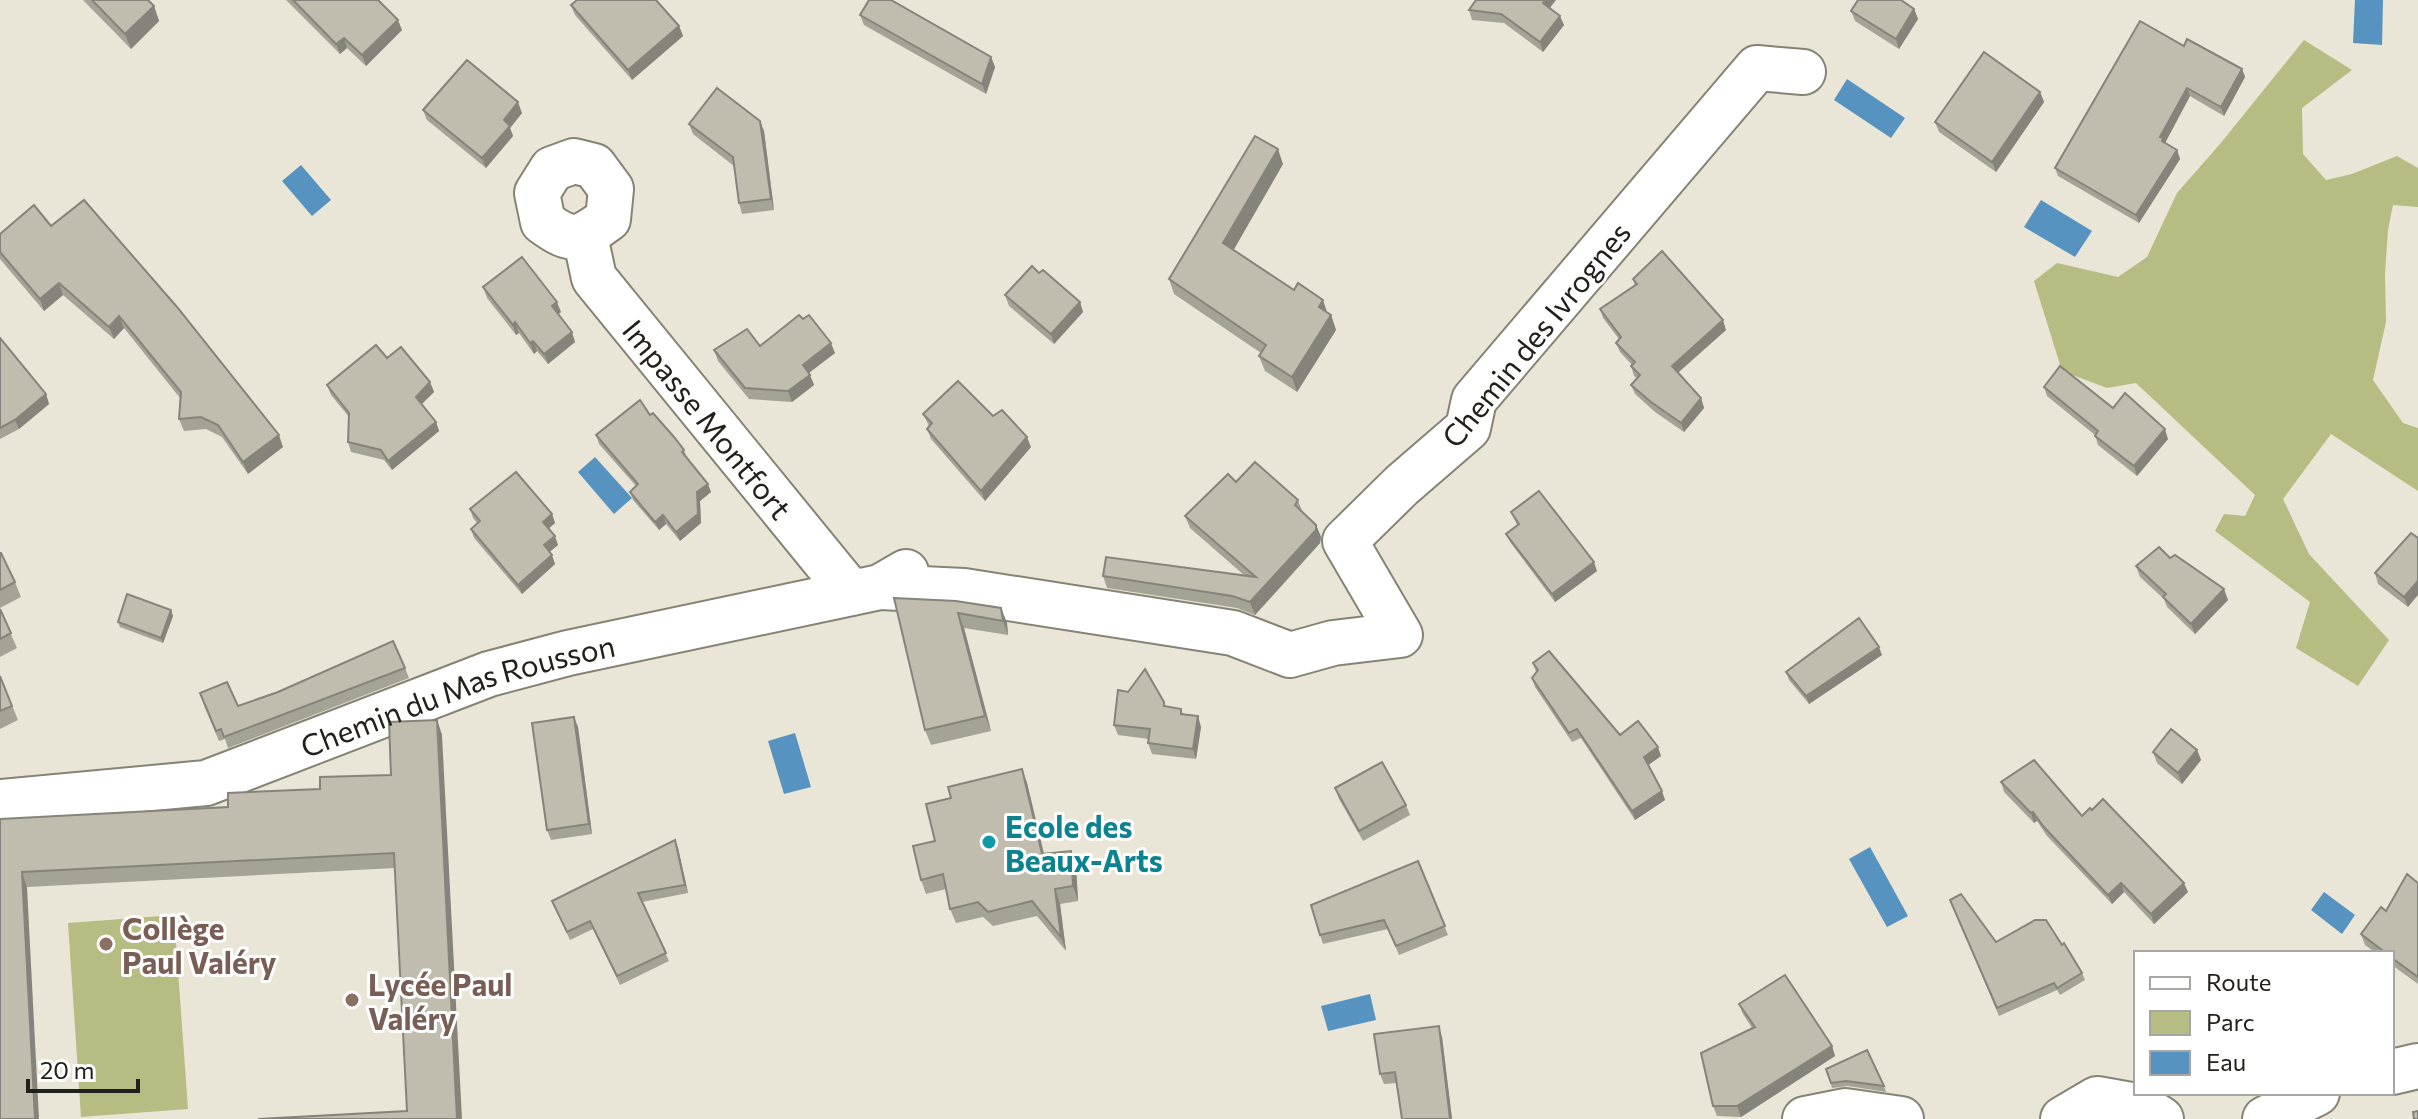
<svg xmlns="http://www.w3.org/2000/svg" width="2418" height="1119" font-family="Commissioner,sans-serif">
<rect width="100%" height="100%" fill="#eae6d7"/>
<g fill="#b7bc82">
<polygon points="2304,40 2352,70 2302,108 2303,154 2326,180 2352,174 2397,156 2418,168 2418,207 2393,205 2388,230 2385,273 2386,322 2373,380 2403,423 2418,428 2418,491 2331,434 2283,499 2309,554 2389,640 2358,686 2296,648 2310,602 2215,531 2224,514 2245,516 2255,495 2136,383 2107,388 2062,371 2034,281 2057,263 2118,277 2147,257 2177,193 2220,144"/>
<polygon points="174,915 188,1109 81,1117 68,923"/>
</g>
<g fill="#5793c0">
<polygon points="2355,0 2383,0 2382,45 2353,43"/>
<polygon points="1847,79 1905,118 1891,138 1834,100"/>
<polygon points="301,165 331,200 312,216 282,181"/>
<polygon points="2041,200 2092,231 2075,257 2024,227"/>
<polygon points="595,457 632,498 614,514 578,472"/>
<polygon points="795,733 811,787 784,794 768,741"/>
<polygon points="1870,847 1908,916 1887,927 1849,859"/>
<polygon points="2324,892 2355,915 2342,934 2311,910"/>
<polygon points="1370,994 1376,1020 1328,1031 1321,1006"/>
</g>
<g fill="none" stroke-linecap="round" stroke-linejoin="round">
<defs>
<g id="minor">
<path d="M574 161 594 166 611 189 608 219C579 240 573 244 543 222L537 193 552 169Z"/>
<path id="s1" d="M585 236 594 278 851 593"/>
<polyline points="880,587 964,591 1233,633 1290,655 1333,643 1400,635 1345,541 1402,485 1468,428 1474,400 1757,68 1803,72"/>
<path id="s2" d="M0 802 206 783 489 674 568 653 880 587 906 572"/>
<polyline points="2392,1072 2418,1066"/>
<polyline points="1805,1119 1845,1111 1901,1119"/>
<polyline points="2063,1119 2097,1099 2142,1107 2161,1119"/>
<polyline points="2265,1119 2317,1093"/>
</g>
</defs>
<use href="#minor" stroke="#868375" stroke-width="48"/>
<use href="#minor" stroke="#fff" stroke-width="44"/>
</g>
<g fill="#a5a296">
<polygon points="83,0 149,0 148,1 154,6 159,21 131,49"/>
<polygon points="286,0 378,0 402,30 366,66 347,48 340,54"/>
<polygon points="571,5 679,26 683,36 632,80 575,15"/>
<polygon points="1550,8 1564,25 1543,52 1504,23 1472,20 1469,10"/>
<polygon points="1914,9 1918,19 1899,49 1855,21 1851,11"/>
<polygon points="860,15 991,57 995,67 986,94 864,25"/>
<polygon points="2184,46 2242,69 2245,77 2224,116 2190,96 2165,143 2177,150 2180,159 2139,223 2058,176 2055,168"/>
<polygon points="2040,92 2044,102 1996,172 1939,132 1935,122"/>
<polygon points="423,110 522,113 510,128 513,136 486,168 427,120"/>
<polygon points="689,124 764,131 774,210 742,214 739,203 734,166 693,134"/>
<polygon points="1283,164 1233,250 1331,315 1336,330 1297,392 1265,371 1259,356 1261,353 1174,294 1169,279"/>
<polygon points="51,226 283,447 248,474 222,437 206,429 184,431 179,419 180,398 124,328 114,339 63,295 44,311 0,259 0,234"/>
<polygon points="1039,273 1080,302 1083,312 1054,344 1009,306 1005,295"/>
<polygon points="1633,279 1726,330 1678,373 1701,398 1704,408 1684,432 1655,412 1635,394 1631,385 1637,378 1634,376 1631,366 1632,365 1620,352 1616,343 1619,339 1603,318 1600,309 1635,286"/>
<polygon points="483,287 561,312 558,314 575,342 548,364 537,351 534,354 519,333 516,335 487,298"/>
<polygon points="803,319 835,353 809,373 814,385 792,402 749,399 718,361 714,350 760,346"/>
<polygon points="0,338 46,394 49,404 19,429 0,439"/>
<polygon points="387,358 430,382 434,392 421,404 436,422 439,431 392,470 384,460 351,452 348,442 349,417 331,395 327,385"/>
<polygon points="2044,387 2168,439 2137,476 2098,445 2095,435 2047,396"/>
<polygon points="923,414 993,416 1031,447 985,501 931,439 927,429 929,426"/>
<polygon points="650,415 684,450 687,458 711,492 700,501 701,523 680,541 666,524 659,530 633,500 630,492 636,486 599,444 596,435"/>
<polygon points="1236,482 1298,500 1302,511 1316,525 1321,537 1320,543 1255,615 1237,608 1107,588 1103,576 1244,575 1190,528 1185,516"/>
<polygon points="470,509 552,514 555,523 548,529 558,545 549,552 555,564 522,594 474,538 471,529 477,523 473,518"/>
<polygon points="1511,512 1597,571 1555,602 1510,542 1506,534 1517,525"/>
<polygon points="2411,533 2408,607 2378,584 2375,573"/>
<polygon points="0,553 15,582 21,597 0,608"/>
<polygon points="2170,558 2228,600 2195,634 2167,607 2164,599 2140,577 2136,566"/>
<polygon points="894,598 1001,608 1007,623 1008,635 964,628 991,731 931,745 925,730"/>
<polygon points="0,609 17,648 0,657"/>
<polygon points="173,616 163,643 120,627 118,622"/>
<polygon points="1882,655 1809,704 1789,680 1786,672"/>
<polygon points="1533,663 1620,735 1661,756 1648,765 1665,800 1635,820 1581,738 1572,742 1535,687 1532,678 1536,672"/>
<polygon points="405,668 409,678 228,748 225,739 219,741 203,703 238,706"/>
<polygon points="0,676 18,720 0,729"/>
<polygon points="1166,707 1181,709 1183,714 1201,727 1196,759 1152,754 1148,743 1149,739 1118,735 1114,725"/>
<polygon points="437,720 442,735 407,1111 395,868 27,887 0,819 228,807 391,775"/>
<polygon points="578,727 592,834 551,840 547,830"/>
<polygon points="2197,750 2201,760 2182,784 2157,763 2153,752"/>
<polygon points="1022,769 1027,783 1044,853 1071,851 1076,865 1078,901 1060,904 1066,951 1037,916 993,926 983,917 956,923 950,909 946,889 926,894 921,880 935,841"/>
<polygon points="2001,782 2082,816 2188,892 2154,924 2124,892 2112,904 2047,836 2037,821 2034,823 2004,792"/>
<polygon points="1335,788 1406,805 1410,815 1363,841 1339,799"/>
<polygon points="678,848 688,893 642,902 669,961 620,985 593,929 570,940 552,901"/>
<polygon points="1418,861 1448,935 1399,955 1388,929 1323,944 1320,935"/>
<polygon points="2418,883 2418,984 2392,965 2392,953 2376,953 2365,945 2361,934"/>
<polygon points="1953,907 1996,942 2062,945 2082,973 2085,980 2060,995 2057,990 1999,1016"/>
<polygon points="1739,1004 1832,1046 1835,1056 1741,1117 1717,1116 1713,1106 1752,1028 1743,1014"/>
<polygon points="1442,1037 1452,1119 1402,1119 1397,1083 1384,1084 1380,1074"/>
<polygon points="1826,1069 1884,1086 1886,1092 1848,1086 1832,1088"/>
</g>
<g fill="#86847a">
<polygon points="1545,0 1556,0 1546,13 1543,3"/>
<polygon points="154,6 159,21 131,49 125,34"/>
<polygon points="1914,9 1918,19 1899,49 1896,39"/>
<polygon points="1560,16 1564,25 1543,52 1540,42"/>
<polygon points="398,20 402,30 366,66 362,55"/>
<polygon points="679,26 683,36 632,80 628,70"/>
<polygon points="344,38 347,48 340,54 336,44"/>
<polygon points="991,57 995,67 986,94 982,84"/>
<polygon points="2242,69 2245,77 2224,116 2221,107"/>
<polygon points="2187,88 2190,96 2165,143 2165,150 2160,137"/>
<polygon points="2040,92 2044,102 1996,172 1992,162"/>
<polygon points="518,102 522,113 510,128 513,136 486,168 482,158 504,120"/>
<polygon points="760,121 764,131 774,210 771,199"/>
<polygon points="1278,149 1283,164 1229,258 1223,243"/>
<polygon points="2177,150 2180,159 2139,223 2136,215"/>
<polygon points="59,283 63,295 44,311 40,299"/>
<polygon points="1323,300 1328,315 1319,307"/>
<polygon points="557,302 561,312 556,316 552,306"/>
<polygon points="1080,302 1083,312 1054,344 1051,334"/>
<polygon points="1331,315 1336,330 1297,392 1292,377"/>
<polygon points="119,316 124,328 114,339 109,327"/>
<polygon points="1723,320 1726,330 1675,375 1672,366"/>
<polygon points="515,322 519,333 516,335 513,325"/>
<polygon points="572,332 575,342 548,364 544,354"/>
<polygon points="533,341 537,351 534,354 530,343"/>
<polygon points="831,343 835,353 806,375 803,365"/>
<polygon points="810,375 814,385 792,402 788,391"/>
<polygon points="430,382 434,392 419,407 416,397"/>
<polygon points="46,394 49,404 19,429 15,420"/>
<polygon points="1701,398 1704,408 1684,432 1681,423"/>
<polygon points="436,422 439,431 392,470 388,461"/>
<polygon points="2165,429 2168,439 2137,476 2134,466"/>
<polygon points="279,435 283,447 248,474 243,462"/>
<polygon points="1027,437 1031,447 985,501 981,491"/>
<polygon points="708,484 711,492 700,501 701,523 680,541 676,532 697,492"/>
<polygon points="552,514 555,523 546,531 543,522"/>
<polygon points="663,515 666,524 659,530 655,522"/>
<polygon points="1316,525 1321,537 1320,543 1255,615 1250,602"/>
<polygon points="555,536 558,545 547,554 544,545"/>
<polygon points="552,555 555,564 522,594 518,585"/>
<polygon points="1594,562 1597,571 1555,602 1552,594"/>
<polygon points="2418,581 2418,595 2408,607 2404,597"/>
<polygon points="2224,589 2228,600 2195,634 2191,624"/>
<polygon points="1001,608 1007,623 1008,635 1003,621"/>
<polygon points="171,610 173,616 163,643 161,638"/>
<polygon points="958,613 964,628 991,731 985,716"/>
<polygon points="1879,647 1882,655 1809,704 1806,696"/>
<polygon points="1198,716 1201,727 1196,759 1193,749"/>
<polygon points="574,717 578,727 592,834 589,824"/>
<polygon points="437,720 442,735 462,1119 457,1119"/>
<polygon points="1658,747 1661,756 1647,766 1644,757"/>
<polygon points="2197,750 2201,760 2182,784 2178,773"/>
<polygon points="1022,769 1027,783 1047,868 1042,854"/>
<polygon points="1662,791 1665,800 1635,820 1632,811"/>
<polygon points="2033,812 2037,821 2034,823 2031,813"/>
<polygon points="675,840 678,848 688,893 685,885"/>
<polygon points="1071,851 1076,865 1078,901 1073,886"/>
<polygon points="22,872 27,887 39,1119 35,1119"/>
<polygon points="2121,883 2124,892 2112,904 2108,895"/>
<polygon points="2184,883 2188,892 2154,924 2151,914"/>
<polygon points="1055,889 1060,904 1066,951 1061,937"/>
<polygon points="1439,1026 1442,1037 1452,1119 1450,1119"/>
<polygon points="1832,1046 1835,1056 1741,1117 1737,1106"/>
</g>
<g fill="#c0bcae" stroke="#86847a" stroke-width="2">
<polygon points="92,0 148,0 154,6 125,34"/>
<polygon points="293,0 378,0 398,20 362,55 344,38 336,44"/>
<polygon points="577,0 656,0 679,26 628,70 571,5"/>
<polygon points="869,0 891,0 991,57 982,84 860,15"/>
<polygon points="1476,0 1545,0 1543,3 1560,16 1540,42 1501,14 1469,10"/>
<polygon points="1858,0 1901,0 1914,9 1896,39 1851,11"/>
<polygon points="2140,21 2184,46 2187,39 2242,69 2221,107 2187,88 2160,137 2163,138 2162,141 2177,150 2136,215 2055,168"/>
<polygon points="1984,52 2040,92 1992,162 1935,122"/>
<polygon points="467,60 518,102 504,120 510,126 482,158 423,110"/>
<polygon points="717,88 760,121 771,199 739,203 733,157 689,124"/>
<polygon points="1255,136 1278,149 1223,243 1294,290 1298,283 1323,300 1319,307 1331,315 1292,377 1259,356 1266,345 1169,279"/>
<polygon points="84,200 177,307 279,435 243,462 218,425 201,417 179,419 181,392 119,316 109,327 59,283 40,299 0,252 0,234 34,205 51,226"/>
<polygon points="1662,251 1723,320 1672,366 1701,398 1681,423 1651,402 1631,385 1640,375 1631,366 1635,362 1616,343 1621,337 1600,309 1637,284 1633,279"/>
<polygon points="522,257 557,302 552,306 572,332 544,354 533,341 530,343 515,322 513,325 483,287"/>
<polygon points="1032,266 1039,273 1043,270 1080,302 1051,334 1005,295"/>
<polygon points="799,315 803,319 809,315 831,343 803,365 810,375 788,391 745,388 714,350 747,329 760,346"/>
<polygon points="0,338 46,394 15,420 0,428"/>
<polygon points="376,345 387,358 401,347 430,382 416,397 436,422 388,461 381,450 348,442 349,413 327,385"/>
<polygon points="2060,366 2113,408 2125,393 2165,429 2134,466 2095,436 2098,431 2044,387"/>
<polygon points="958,381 993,416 1002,410 1027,437 981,491 927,429 932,423 923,414"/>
<polygon points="640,400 650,415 653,413 674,437 684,450 682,452 708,484 697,492 698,514 676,532 663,515 655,522 630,492 638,484 596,435"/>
<polygon points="1255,462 1298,500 1295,505 1316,525 1316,530 1250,602 1232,596 1103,576 1106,557 1256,577 1185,516 1228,474 1236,482"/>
<polygon points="516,472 552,514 543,522 555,536 544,545 552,555 518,585 471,529 480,521 470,509"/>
<polygon points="1539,491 1594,562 1552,594 1506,534 1519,524 1511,512"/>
<polygon points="2411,533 2418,538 2418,581 2404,597 2375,573"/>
<polygon points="2159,547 2170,558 2175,555 2224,589 2191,624 2163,597 2166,594 2136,566"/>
<polygon points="0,553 1,553 15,582 0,590"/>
<polygon points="127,594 171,610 161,638 118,622"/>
<polygon points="894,598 956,601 1001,608 1003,621 958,613 985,716 925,730"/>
<polygon points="0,609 11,633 0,639"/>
<polygon points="1859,618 1879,647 1806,696 1786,672"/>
<polygon points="393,641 405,668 224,737 221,729 216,731 200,693 227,682 238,706 278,692"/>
<polygon points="1549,651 1620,735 1638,721 1658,747 1644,757 1662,791 1632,811 1577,729 1569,733 1532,678 1538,670 1533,663"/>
<polygon points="1145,669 1164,702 1164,706 1181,709 1181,714 1198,716 1193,749 1148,743 1150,729 1114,725 1118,690 1128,692"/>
<polygon points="0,676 12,706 0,711"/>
<polygon points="574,717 589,824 547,830 532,723"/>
<polygon points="437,720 457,1119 258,1119 407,1111 394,853 22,872 35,1119 0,1119 0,819 228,807 228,793 320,789 320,777 391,775 389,722"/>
<polygon points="2171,729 2197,750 2178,773 2153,752"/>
<polygon points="2034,760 2082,816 2090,808 2092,810 2103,799 2184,883 2151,914 2121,883 2108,895 2043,826 2033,812 2031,813 2001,782"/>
<polygon points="1382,762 1406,805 1359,831 1335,788"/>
<polygon points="1022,769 1042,854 1071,851 1073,886 1055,889 1061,937 1032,901 988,912 978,902 950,909 943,874 921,880 913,846 935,841 926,804 951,798 948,787"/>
<polygon points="675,840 685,885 638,893 666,953 617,976 590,921 567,932 552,901"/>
<polygon points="1418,861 1445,926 1396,946 1384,920 1320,935 1311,905"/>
<polygon points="2407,874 2418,883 2418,977 2392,958 2392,953 2386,953 2361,934 2381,907 2386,911"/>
<polygon points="1961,894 1996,942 2035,920 2046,920 2062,945 2064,943 2082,973 2057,988 2054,983 1997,1008 1950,900"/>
<polygon points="1785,975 1832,1046 1737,1106 1713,1106 1701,1053 1755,1027 1739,1004"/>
<polygon points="1439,1026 1450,1119 1402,1119 1395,1072 1380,1074 1374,1034"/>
<polygon points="1867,1050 1884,1086 1846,1081 1831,1083 1826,1069"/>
<polygon points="2418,1111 2418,1119 2414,1119 2413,1112"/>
</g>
<circle fill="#0f9aa8" stroke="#fff" stroke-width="3" cx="989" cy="842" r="8"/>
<g fill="#8d6e63" stroke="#fff" stroke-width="3">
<circle cx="106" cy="944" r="8"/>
<circle cx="352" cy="1000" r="8"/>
</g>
<g text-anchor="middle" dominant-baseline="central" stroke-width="6" stroke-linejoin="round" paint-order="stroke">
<g font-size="30" fill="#22201b" stroke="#fff">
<text transform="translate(1535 334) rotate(-51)">Chemin des Ivrognes</text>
<text stroke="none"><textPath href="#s1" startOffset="224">Impasse Montfort</textPath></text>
<text stroke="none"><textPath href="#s2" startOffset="474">Chemin du Mas Rousson</textPath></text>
</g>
<g font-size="30" font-weight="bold" fill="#0d838f" stroke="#fff" text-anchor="start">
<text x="1005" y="825">Ecole des<tspan x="1005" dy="34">Beaux-Arts</tspan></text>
</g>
<g font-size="30" font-weight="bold" fill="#785e54" stroke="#fff" text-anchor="start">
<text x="122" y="927">Collège<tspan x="122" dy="34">Paul Valéry</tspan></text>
<text x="368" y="983">Lycée Paul<tspan x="368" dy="34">Valéry</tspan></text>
</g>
</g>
<rect x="2134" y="951" width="260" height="144" fill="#ffffff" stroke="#a7a6a4" stroke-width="2"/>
<rect x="2150" y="977" width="40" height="12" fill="#ffffff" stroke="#a7a6a4" stroke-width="2"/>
<text x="2206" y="991" font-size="24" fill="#22201b">Route</text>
<rect x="2150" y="1011" width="40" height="24" fill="#b7bc82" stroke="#a7a6a4" stroke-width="2"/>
<text x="2206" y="1031" font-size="24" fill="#22201b">Parc</text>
<rect x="2150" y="1051" width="40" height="24" fill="#5793c0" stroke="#a7a6a4" stroke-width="2"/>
<text x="2206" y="1071" font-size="24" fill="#22201b">Eau</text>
<path d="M28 1079v12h110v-12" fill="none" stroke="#22201b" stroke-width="4"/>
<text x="40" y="1079" font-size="24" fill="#22201b" stroke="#ffffff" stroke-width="6" paint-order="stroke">20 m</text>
</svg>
